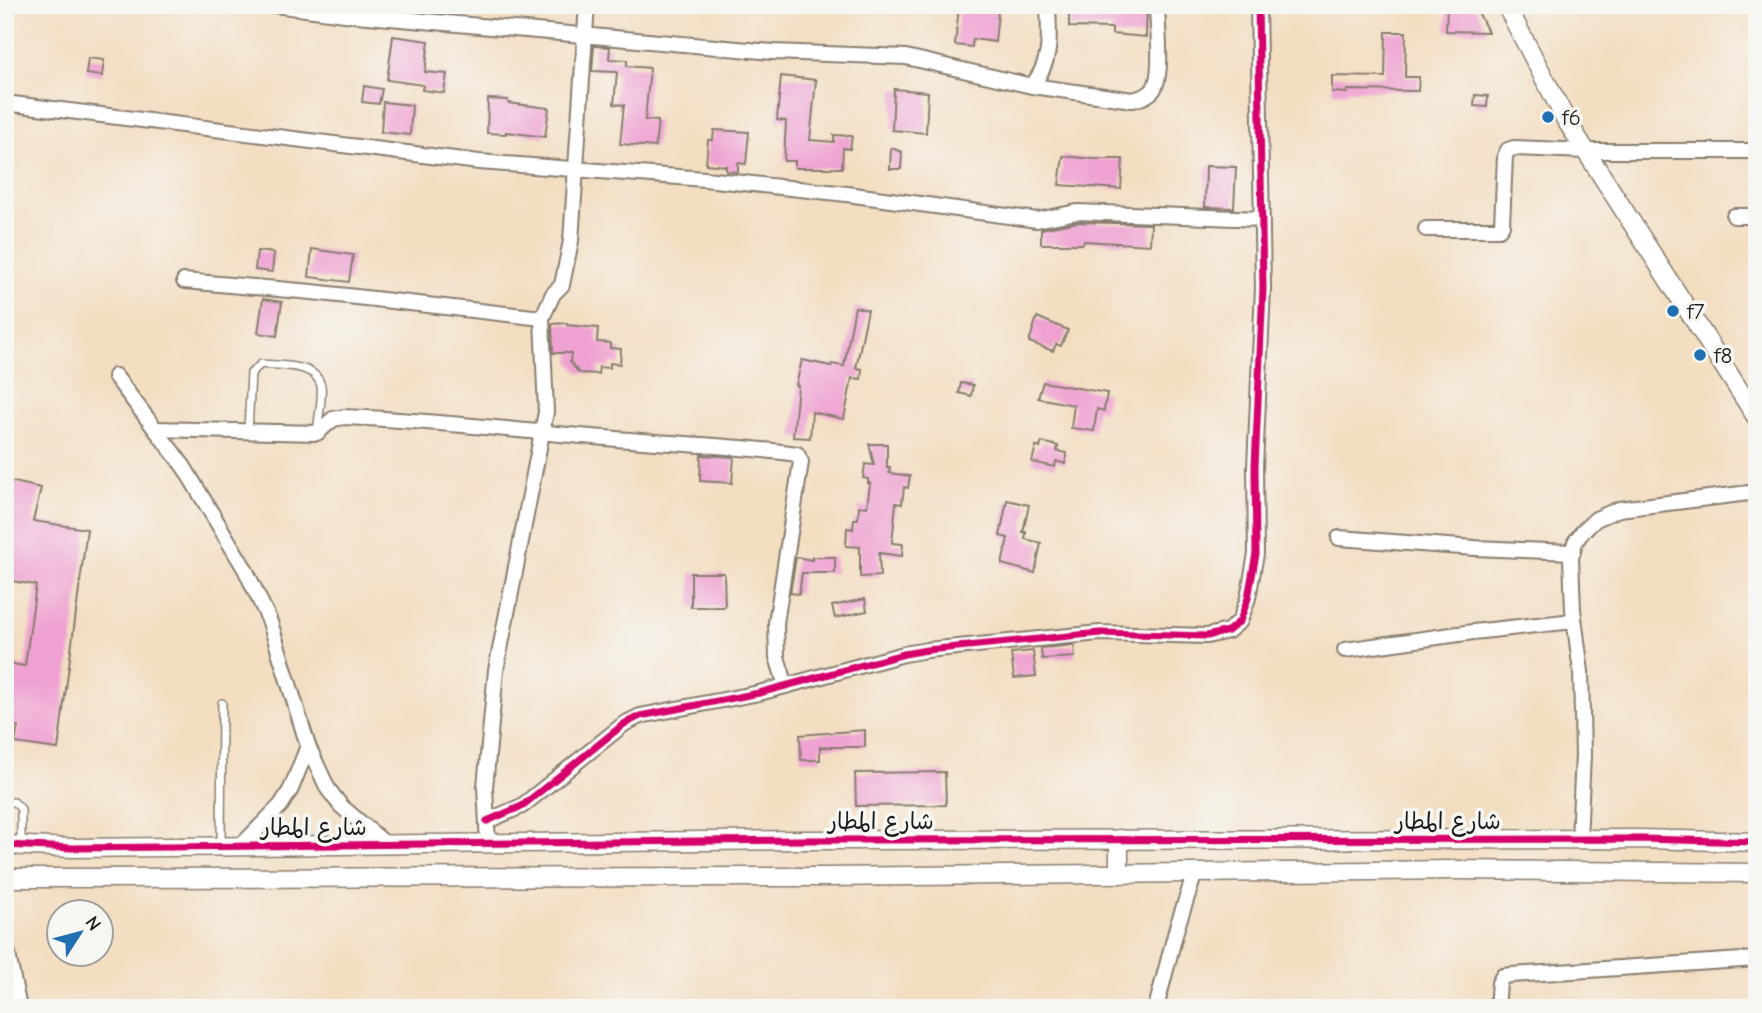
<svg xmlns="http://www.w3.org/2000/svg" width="1762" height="1013" font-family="'Comic Neue','Playpen Sans Arabic',sans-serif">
<rect width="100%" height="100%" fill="#f6f6f2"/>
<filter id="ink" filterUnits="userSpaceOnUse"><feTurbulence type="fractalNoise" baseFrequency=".0143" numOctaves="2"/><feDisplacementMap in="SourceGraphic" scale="14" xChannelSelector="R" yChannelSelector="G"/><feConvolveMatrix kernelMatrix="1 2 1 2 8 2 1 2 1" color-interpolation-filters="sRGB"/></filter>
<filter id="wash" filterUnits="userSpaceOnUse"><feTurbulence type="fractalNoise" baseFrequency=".00686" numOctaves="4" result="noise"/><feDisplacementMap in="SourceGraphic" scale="28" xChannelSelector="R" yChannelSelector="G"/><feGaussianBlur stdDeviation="1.57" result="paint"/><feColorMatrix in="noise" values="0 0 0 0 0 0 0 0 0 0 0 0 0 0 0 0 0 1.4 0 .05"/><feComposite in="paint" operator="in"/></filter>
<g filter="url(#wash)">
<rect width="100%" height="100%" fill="#f3dec2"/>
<g id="blocks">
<g fill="#efa1d1">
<polygon points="1069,5 1147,5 1146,37 1112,34 1112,28 1069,27"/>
<polygon points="959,7 998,12 995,42 973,39 972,47 955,45"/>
<polygon points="1447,7 1476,8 1488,32 1446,31"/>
<polygon points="1386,32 1406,32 1405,77 1419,77 1418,91 1347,90 1347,93 1332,92 1332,76 1385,77"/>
<polygon points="393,36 429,41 425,72 447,74 444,93 422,90 423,85 387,80"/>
<polygon points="594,46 610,47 609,59 627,60 627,66 650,68 645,120 658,121 655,147 620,144 624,105 614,104 617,72 592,71"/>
<polygon points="88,58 104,60 102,76 86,74"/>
<polygon points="781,76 816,80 810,140 834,142 834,135 852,136 850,149 843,148 842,168 795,168 795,161 784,161 786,121 777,120"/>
<polygon points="364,86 382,89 379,104 362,102"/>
<polygon points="894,89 928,92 926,133 892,130"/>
<polygon points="1475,95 1488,96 1487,107 1474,106"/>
<polygon points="488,99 508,100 508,103 549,108 545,137 506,132 506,134 487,133"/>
<polygon points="383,102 412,105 410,135 381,132"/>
<polygon points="714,130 749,132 746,164 738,163 738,172 726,171 726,166 706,164 708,140 713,140"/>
<polygon points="891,148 902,152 901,169 890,169"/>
<polygon points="1063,156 1094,159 1123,159 1121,189 1059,185"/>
<polygon points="1206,166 1236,167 1234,208 1205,207"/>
<polygon points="1078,222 1151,224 1150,245 1084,241 1083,244 1041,244 1041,229"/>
<polygon points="312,249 353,255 349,282 309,277"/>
<polygon points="257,251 274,253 272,272 255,270"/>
<polygon points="263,299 282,302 277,336 258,333"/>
<polygon points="855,307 868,310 856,368 862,369 861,379 852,378 844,419 812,412 810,438 793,437 798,386 796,385 802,360 831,366 832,364 844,366"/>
<polygon points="1037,317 1068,330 1061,346 1056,344 1053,351 1029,342"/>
<polygon points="567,323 567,325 598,328 597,342 610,343 610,348 621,349 620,364 610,363 610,368 599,367 598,374 579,373 570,362 571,353 553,353 552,324"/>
<polygon points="1043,382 1107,393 1104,411 1097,409 1094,431 1071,428 1074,405 1038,398"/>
<polygon points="961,383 973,385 971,396 959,393"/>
<polygon points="1042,442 1058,446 1057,451 1067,453 1065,464 1056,461 1055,467 1032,462 1036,446 1040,448"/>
<polygon points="869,444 887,444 887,467 890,467 889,473 910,476 908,488 904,487 902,504 896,503 892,543 903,544 902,556 879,553 880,576 860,577 860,547 846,546 847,528 853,529 854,519 858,519 859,506 867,507 870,483 868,483 868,479 863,478 865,464 874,465"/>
<polygon points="701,455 734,457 732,483 700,481"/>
<polygon points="5,480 41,488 33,521 87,529 58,749 15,743 18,726 5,724 5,663 25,666 36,585 5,580"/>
<polygon points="1007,500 1029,505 1023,532 1026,532 1025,539 1041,543 1035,573 1002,564 1008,538 1000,536"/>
<polygon points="796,557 812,560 812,557 835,557 835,573 802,573 799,594 790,593"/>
<polygon points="691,573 724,573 725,607 691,607"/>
<polygon points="865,599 867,611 835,618 832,606"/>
<polygon points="1074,645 1075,657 1042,659 1041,648"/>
<polygon points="1033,651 1036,676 1014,678 1011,653"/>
<polygon points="865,730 865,747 820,747 820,760 801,760 800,735"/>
<polygon points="945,772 946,805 856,806 855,773"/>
</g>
</g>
</g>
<g filter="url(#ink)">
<use href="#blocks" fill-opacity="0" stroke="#887d6f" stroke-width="2"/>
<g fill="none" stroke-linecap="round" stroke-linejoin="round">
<defs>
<g id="service">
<path d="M248 432 251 373 261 364C280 366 316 363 321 386 323 397 318 420 317 432"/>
<polyline points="5,802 14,802 21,809 21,845"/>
<polyline points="221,847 222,703"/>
</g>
<g id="minor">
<path d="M275 5 345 14 773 52 906 57 1032 86 1133 100C1140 98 1148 96 1153 90 1164 75 1157 25 1157 5"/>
<path d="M1032 86C1053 59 1049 38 1048 5"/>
<polyline points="5,103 479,162 705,179 847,194 1037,220 1077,212 1262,219"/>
<polyline points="1734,216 1757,216"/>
<polyline points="1426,229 1499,229 1502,225 1505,156 1508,150 1514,148 1585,151 1749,151 1757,149"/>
<polyline points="184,281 312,292 542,318"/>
<polyline points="115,376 184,467 245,569 270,622 308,746 328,789 341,806 388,846"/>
<path d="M156 429 317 433 333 419 344 417C431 420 518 431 605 438 669 444 734 445 797 454L801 462 776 623 777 657 786 686"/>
<polyline points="1339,538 1475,548 1573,552"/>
<polyline points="1345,650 1473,632 1574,621"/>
<polyline points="487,821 522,806 624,724 640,716 759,693 904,654 927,650 1100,633 1207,636 1228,631 1240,621 1248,598 1256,554 1255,467 1263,288 1258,5"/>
<polyline points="1579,840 1583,755 1581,672 1573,610 1571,558 1575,542 1583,531 1596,519 1619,509 1757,492"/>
<polyline points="488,844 485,787 496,670 546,412 542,318 553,294 562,285 571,241 587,5"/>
<polyline points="240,847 281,805 291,789 308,746"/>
<polyline points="5,940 19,1008"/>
<polyline points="1156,1008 1177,927 1195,873"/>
<polyline points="1497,1008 1499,983 1503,976 1511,975 1757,959"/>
</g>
<g id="tertiary">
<polyline points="1506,5 1566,120 1757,418"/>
<polyline points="5,845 73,848 802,840 1641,839 1757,842"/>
<polyline points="1119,874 1119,839"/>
<polyline points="5,878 823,877 1454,870 1757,873"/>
</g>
</defs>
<use href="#service" stroke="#887d6f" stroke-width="10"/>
<use href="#minor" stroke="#887d6f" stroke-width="18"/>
<use href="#tertiary" stroke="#887d6f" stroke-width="21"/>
<use href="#service" stroke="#fff" stroke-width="7"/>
<use href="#minor" stroke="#fff" stroke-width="14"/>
<use href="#tertiary" stroke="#fff" stroke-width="18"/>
<defs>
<g id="cycleway">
<polyline points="487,821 522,806 624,724 640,716 759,693 904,654 927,650 1100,633 1207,636 1228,631 1240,621 1248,598 1256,554 1255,467 1263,288 1258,5"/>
<polyline points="5,845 73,848 802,840 1641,839 1757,842"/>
</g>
</defs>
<use href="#cycleway" stroke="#f6f6f2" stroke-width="11"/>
<use href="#cycleway" stroke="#d6006c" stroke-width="7"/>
</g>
</g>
<g fill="#1f6fb2" stroke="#f6f6f2" stroke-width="2.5">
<circle cx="1548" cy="117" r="7"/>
<circle cx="1673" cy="311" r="7"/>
<circle cx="1700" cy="355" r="7"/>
</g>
<g text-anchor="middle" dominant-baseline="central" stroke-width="7" stroke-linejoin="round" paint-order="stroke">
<g font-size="23" fill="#1c1c1c" stroke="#f6f6f2" text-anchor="start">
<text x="1562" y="117">f6</text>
<text x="1687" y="311">f7</text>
<text x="1714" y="355">f8</text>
</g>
<g font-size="23" fill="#1c1c1c" stroke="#f6f6f2">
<text x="881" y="821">شارع المطار</text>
<text x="1448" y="821">شارع المطار</text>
<text x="314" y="827">شارع المطار</text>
</g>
</g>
<rect width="1762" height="1013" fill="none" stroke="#f6f6f2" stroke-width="28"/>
<g transform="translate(80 933) rotate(54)"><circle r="33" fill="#f6f6f2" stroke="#9f9f9c" stroke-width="2"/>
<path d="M0-5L12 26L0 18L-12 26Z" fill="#1f6fb2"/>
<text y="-10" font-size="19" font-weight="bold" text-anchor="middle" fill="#1c1c1c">N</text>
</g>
</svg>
